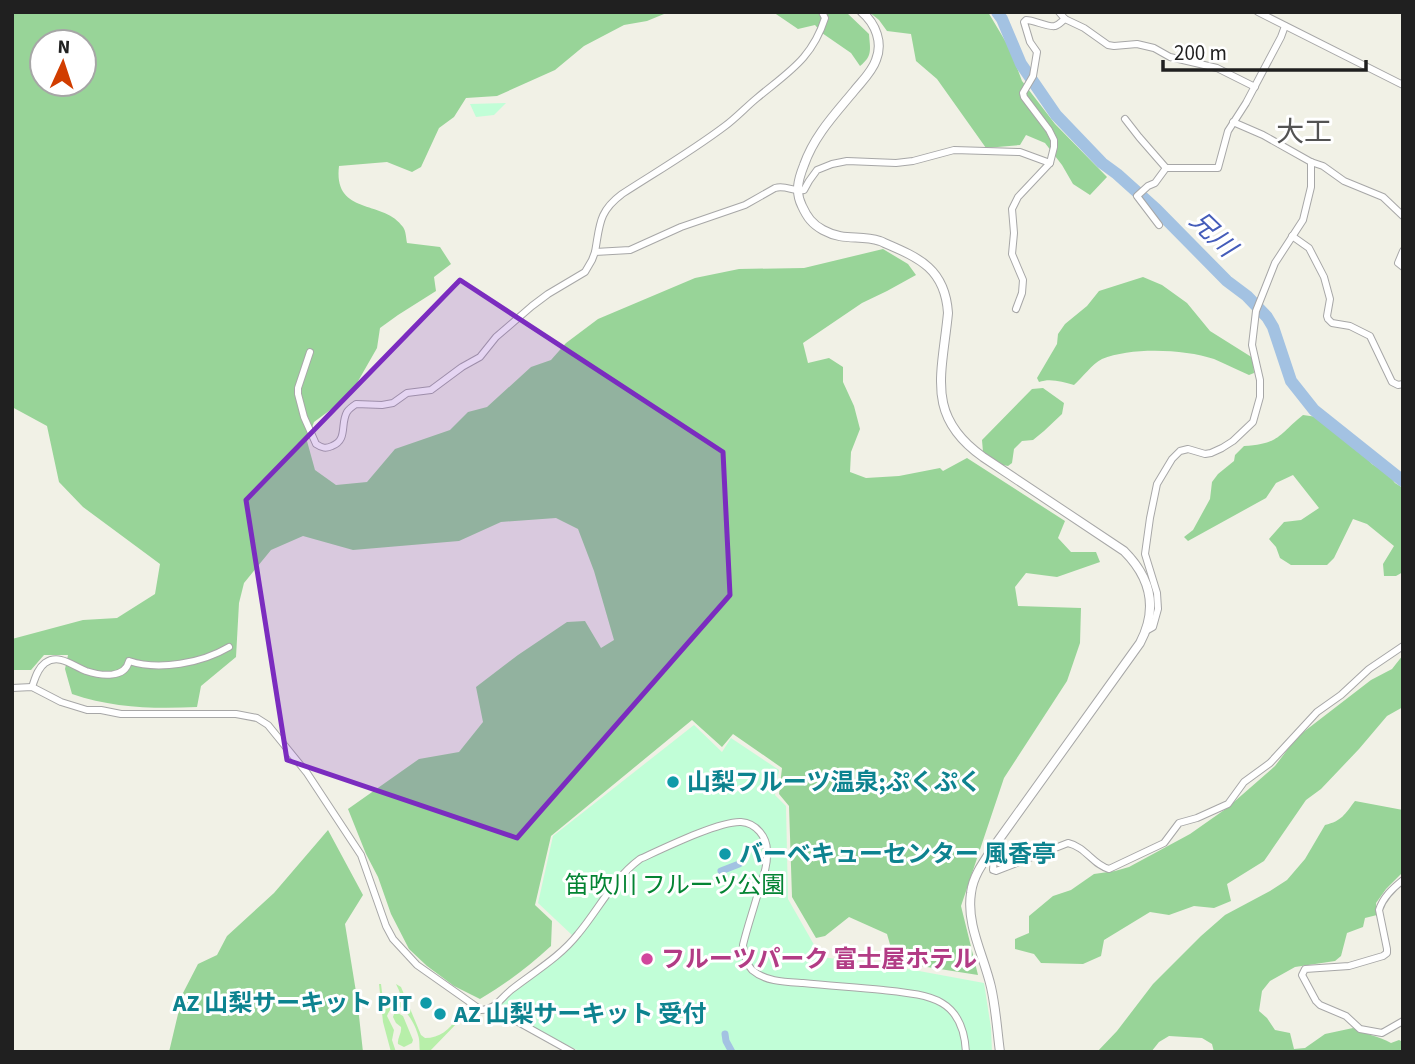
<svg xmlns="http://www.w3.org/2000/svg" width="1415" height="1064" font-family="'Source Sans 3','Noto Sans JP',sans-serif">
<rect width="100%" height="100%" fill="#f1f1e6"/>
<g fill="#b7efa9">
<path d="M379 984H381L383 1000 389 1004 397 1002C403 995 399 991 396 984L401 987 421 1035 425 1038C440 1038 449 1030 457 1018L461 1019 429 1052H420C419 1046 420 1040 418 1035 415 1023 397 990 387 1016L394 1030 392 1040 396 1052H391L383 1022Z"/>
<path d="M398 1013 403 1016 413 1040 412 1043 404 1047 398 1044C397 1038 402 1033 401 1027L396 1023 393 1017 394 1014Z"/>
</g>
<g fill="#98d498" fill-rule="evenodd">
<path d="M12 12H682L664 14 647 21 624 25 584 46 555 70 497 96 466 98 454 117 439 128 421 167 412 172 387 162 339 166C333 216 384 199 403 227 406 231 406 238 407 243L440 247 451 264 434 277 436 291 398 315 380 328 377 348 357 383 337 405 314 422 307 441 315 470 336 485 367 482 395 449 450 430 468 412 487 407 531 367 551 360 566 343 598 319 695 278 739 269 804 268 883 249 908 264 916 275 887 291 862 303 803 343 808 363 829 358 843 367V382L854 406 860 429 851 452 850 472 866 478 899 476 940 468 943 471 967 458 1065 521 1058 538 1071 552H1096L1100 562 1057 577 1026 573 1015 587 1018 606 1081 608 1080 643 1067 681 1004 778 961 906 978 975 895 962 887 934 849 917 825 936 816 938 792 897 789 806 779 794 782 768 733 734 722 747 692 720 551 836 535 905 552 921 551 946C529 966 506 984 480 999L454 986 427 966 409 949 391 914 378 877 366 854 348 809 419 759 459 752 483 722 476 687 518 655 567 622 585 621 601 648 614 640 594 571 578 529 556 518 501 522 459 541 353 550 303 536 271 550 244 583 239 603 236 657 201 686 197 707C154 709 113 708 72 694L65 669 68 655H44L31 670H12V639L83 620 117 618 155 594 160 564 83 507 59 482 47 426 12 407ZM42 42H84V84H42Z"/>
<path d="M773 12H846L869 34C870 49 873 56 860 66L851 53 822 33 815 25 798 29Z"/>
<polygon points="869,12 988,12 1010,49 1022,81 1055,124 1107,177 1090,195 1073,184 1062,165 1045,143 1026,135 1020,145 986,148 937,79 916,61 911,34 887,31 879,20"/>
<path d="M1143 277 1162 285 1187 303 1210 331 1253 358 1254 373 1249 375C1237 370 1226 364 1214 359 1184 349 1131 347 1102 359 1092 364 1083 377 1074 385 1062 382 1051 378 1039 382L1037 378 1057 344 1058 334 1065 324 1087 306 1099 291Z"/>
<polygon points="1043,388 1064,403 1062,414 1044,431 1033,440 1022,441 1014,449 1012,463 1008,466 997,464 983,452 982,440 1032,389"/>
<path d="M1303 415 1317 417 1351 442 1372 464 1388 474 1395 483 1403 488V572L1396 576H1384L1383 564 1394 546 1367 524 1353 519 1334 558 1327 565H1291L1280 558 1276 547 1269 539 1284 522 1301 520 1319 508 1293 475 1276 483 1266 498 1188 541 1184 537 1193 530 1210 499 1212 482 1218 474 1234 461 1235 455 1244 446C1280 444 1278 435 1303 415Z"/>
<polygon points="1403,655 1403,707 1387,716 1359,749 1321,789 1306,800 1264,861 1227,884 1231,901 1214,908 1194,906 1169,915 1150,912 1104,940 1101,956 1083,964 1041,963 1034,954 1015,949 1015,939 1029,933 1029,916 1053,896 1071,890 1094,874 1115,871 1129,867 1190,834 1227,808 1275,766 1297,737 1371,680 1392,669"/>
<path d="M1355 801 1403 810V872L1386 889 1376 903 1377 915 1365 918 1363 927 1347 933 1341 956 1335 961 1295 967 1270 981 1262 991 1259 1011 1267 1018 1275 1030 1290 1033 1294 1049 1305 1048 1325 1034 1353 1028C1365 1034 1378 1036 1391 1043L1399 1040 1403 1042V1052H1214L1212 1044 1202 1038 1169 1036 1159 1042 1151 1052H1097L1117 1031 1153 984 1201 936 1225 915 1270 891 1287 880 1305 859 1325 825C1342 821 1345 814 1355 801Z"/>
<polygon points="328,830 363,895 345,924 357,998 363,1052 169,1052 183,993 198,964 217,955 227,936 274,893"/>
</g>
<g fill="#c1fed7">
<polygon points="506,103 494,115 476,117 470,104"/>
<polygon points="694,725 722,752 731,738 779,770 775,795 786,806 788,899 821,957 892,966 984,983 991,1028 992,1052 581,1052 496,1009 496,1001 566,945 572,935 538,903 553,836"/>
</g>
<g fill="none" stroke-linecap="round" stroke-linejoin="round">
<g stroke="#a3c2e2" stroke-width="7">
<polyline points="721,871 739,864"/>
<polyline points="725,1034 726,1041 732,1052"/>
</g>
<polyline stroke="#a3c2e2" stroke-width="12" points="997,12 1002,19 1021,64 1056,115 1102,163 1117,174 1156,209 1227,281 1247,296 1267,317 1273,327 1291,381 1314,410 1403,481"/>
<defs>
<g id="minor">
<polyline points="1059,12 1065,19 1084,28 1108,45 1114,46 1137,44 1154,48 1170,57 1217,68 1255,87"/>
<polyline points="1258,12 1403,85"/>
<polyline points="1125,119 1139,137 1166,168"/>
<polyline points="1233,122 1263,135 1311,162 1323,166 1344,181 1383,197 1403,216"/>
<polyline points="1166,168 1218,168 1228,131 1246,103 1281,37 1285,26"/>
<polyline points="1159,225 1137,196 1148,186 1155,183 1166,168"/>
<polyline points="1292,236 1309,248 1324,277 1330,299 1327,316 1328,319 1332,323 1350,326 1370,336 1392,382 1398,385 1403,384"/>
<polyline points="1403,251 1398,263 1403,267"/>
<path d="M595 252C600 225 598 212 622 194 656 172 692 151 725 126 736 118 746 107 757 98 788 72 812 59 825 18L822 12"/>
<path d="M1016 309 1022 293 1023 280 1012 254 1014 233 1012 209 1018 197 1050 163 1054 147V140L1049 130 1024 97 1023 93 1033 76 1037 52 1030 42 1024 22 1026 20C1034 20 1050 28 1055 26 1059 25 1062 21 1065 19"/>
<path d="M310 352 298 388V394L304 417 316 444C322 448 326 449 332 446 348 440 340 424 347 412 349 409 353 406 356 404L382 405 393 403 407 393 431 390 462 367 480 357 496 337 532 306 548 294 585 272 592 260 595 252 630 250 681 227 745 205 775 188C786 185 794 192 804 190L809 181 817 170 832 164 847 161 896 163 913 161 954 150 1020 152 1050 163"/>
<polyline points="1146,631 1153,627 1158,609 1157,593 1145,554 1150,518 1157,484 1172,459 1180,451 1188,449 1205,454 1211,453 1222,448 1233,441 1253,422 1260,397 1260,380 1252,345 1256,311 1275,263 1303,220 1311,187 1311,162"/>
<path d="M32 687C35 679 37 669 45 663 59 653 73 666 86 671 101 676 125 679 129 661 159 671 202 663 229 647"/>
<path d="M12 688 32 687 61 702 87 710H101L121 714H236L257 718 268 725 307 773 361 855 386 926 393 939 417 965 481 1010C495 1010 501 998 511 990 534 972 560 957 578 934 599 909 613 879 640 859 662 849 719 821 741 822 756 823 767 837 767 851 768 866 762 880 758 893 753 911 747 928 743 945 744 954 746 964 752 970 766 982 786 982 803 983 830 986 857 987 883 990 929 995 963 997 966 1052"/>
<path d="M995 845 993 870 996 871 1068 843C1086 847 1093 865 1109 869L1164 843 1179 823 1197 818 1228 804 1244 782 1270 763 1317 712 1341 695 1369 669 1403 646"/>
<path d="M1403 880C1393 888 1383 897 1379 910L1387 949V953L1383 956 1349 966 1305 969 1302 975 1316 1001 1320 1005 1346 1016 1360 1029 1382 1033 1403 1021"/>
<polyline points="493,1008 572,1052"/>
</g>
<path id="tertiary" d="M862 12C876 24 883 43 876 60 872 72 862 81 854 91 835 114 814 136 804 165 798 180 795 192 802 206 807 217 812 224 823 230 845 242 859 234 880 241 917 257 945 267 948 313 942 375 925 416 983 457L1124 551C1151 578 1158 609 1140 643L995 845C985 860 973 875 971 893 966 925 984 956 991 987 996 1009 997 1030 1000 1052"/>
</defs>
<use href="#minor" stroke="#a7a7a7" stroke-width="8"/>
<use href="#tertiary" stroke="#a7a7a7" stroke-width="10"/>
<use href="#minor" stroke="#fff" stroke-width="6"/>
<use href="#tertiary" stroke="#fff" stroke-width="8"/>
</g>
<path fill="#7b2cbf" fill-opacity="0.2" stroke="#7b2cbf" stroke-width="5" stroke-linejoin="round" d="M460 280 723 452 730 595 517 838 287 760 246 500Z"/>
<g fill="#0f9aa8" stroke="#fff" stroke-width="2.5">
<circle cx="673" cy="782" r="7"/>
<circle cx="725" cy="854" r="7"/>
<circle cx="426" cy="1003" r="7"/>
<circle cx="440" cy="1014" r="7"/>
</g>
<circle fill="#d1479c" stroke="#fff" stroke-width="2.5" cx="647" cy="959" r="7"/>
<g text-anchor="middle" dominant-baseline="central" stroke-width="6" stroke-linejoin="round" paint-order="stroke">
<g font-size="24" font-weight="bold" fill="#0d838f" stroke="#fff" text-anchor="start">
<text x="687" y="782">山梨フルーツ温泉;ぷくぷく</text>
<text x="739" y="854">バーベキューセンター 風香亭</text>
<text x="412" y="1003" text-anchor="end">AZ 山梨サーキット PIT</text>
<text x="454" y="1014">AZ 山梨サーキット 受付</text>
</g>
<g font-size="24" fill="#048433" stroke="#fff">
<text x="675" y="885">笛吹川 フルーツ公園</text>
</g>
<g font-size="24" font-weight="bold" fill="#b23c85" stroke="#fff" text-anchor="start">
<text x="661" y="959">フルーツパーク 富士屋ホテル</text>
</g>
<g font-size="26" font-style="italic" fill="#445cb9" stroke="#fff">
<text transform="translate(1213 234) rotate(44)">兄川</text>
</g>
<g font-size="28" fill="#535353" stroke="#fff">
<text x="1304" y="132">大工</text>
</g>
</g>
<rect width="1415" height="1064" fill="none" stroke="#202020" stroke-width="28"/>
<g transform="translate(63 63) rotate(3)"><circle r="33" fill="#ffffff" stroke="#a6a6a6" stroke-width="2"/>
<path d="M0-5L12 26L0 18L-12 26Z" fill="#d13d00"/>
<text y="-10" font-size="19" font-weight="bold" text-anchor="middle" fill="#202020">N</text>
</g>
<path d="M1163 60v10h203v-10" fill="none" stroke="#202020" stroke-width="3.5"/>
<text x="1174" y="60" font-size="21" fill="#202020" stroke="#ffffff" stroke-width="5" paint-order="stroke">200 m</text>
</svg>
